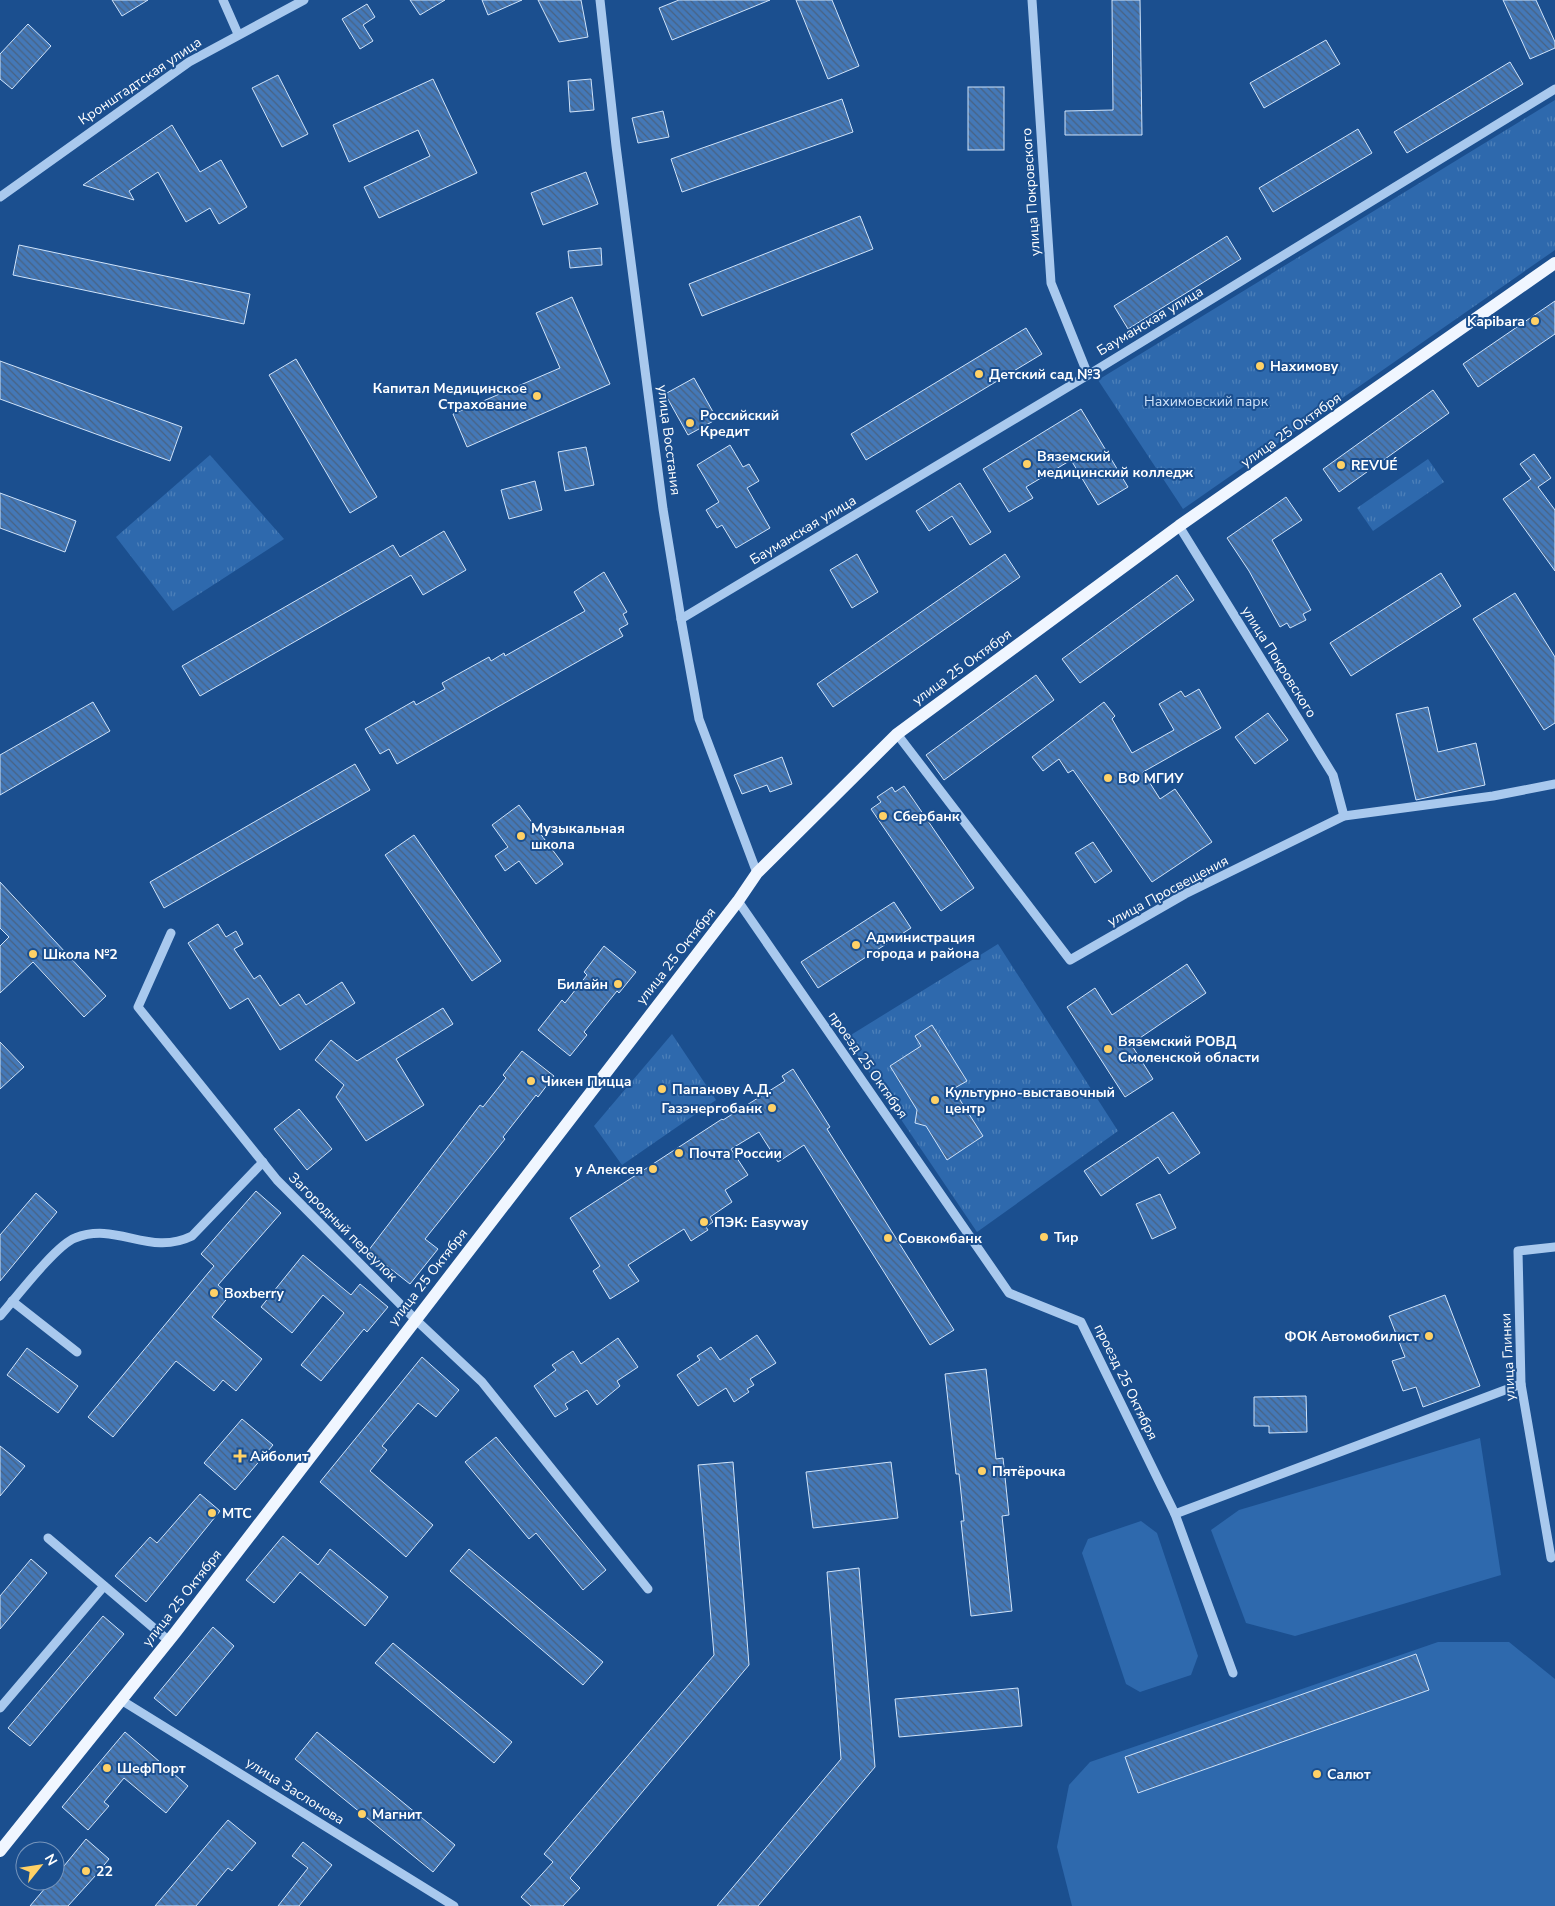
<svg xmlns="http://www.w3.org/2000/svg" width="1555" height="1906" font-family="'Nunito Sans',sans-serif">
<defs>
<pattern id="park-tufts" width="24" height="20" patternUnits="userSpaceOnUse" patternTransform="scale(1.25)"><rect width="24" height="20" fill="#2e69ad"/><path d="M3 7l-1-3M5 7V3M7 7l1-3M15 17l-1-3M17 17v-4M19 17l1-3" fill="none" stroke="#4d80b9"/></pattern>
<pattern id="building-back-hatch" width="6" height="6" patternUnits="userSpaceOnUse" patternTransform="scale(1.25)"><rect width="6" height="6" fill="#4478b7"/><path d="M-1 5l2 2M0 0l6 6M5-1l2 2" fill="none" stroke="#486282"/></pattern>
</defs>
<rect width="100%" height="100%" fill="#1b4f8f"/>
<g fill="url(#park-tufts)">
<polygon points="1555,100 1555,250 1183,509 1098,380"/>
<polygon points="210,455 284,539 173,611 116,537"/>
<polygon points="1428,459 1444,482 1373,531 1357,508"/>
<polygon points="998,944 1118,1131 977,1232 846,1038"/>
<polygon points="672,1034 716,1100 622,1165 594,1126"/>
</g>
<g fill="#2e69ad">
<polygon points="1480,1438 1501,1575 1295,1636 1246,1623 1211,1530 1239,1510"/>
<polygon points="1141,1521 1157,1533 1198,1656 1191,1675 1140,1692 1126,1684 1082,1553 1088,1539"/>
<polygon points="1438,1642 1509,1642 1555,1679 1555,1906 1072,1906 1057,1847 1069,1785 1090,1762"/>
</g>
<g fill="url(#building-back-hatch)" stroke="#cfe3fa">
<polygon points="112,0 148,0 122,16"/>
<polygon points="410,0 445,0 420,15"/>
<polygon points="482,0 522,0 488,15"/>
<polygon points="538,0 581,0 588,37 559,42"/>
<polygon points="679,0 770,0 672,40 659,8"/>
<polygon points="796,0 832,0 859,66 828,79"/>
<polygon points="1112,0 1140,0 1142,135 1065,135 1065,111 1113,110"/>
<polygon points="1503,0 1536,0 1555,42 1555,48 1530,59"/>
<polygon points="367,4 375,17 363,25 373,41 360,49 342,19"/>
<polygon points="28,24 51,46 12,89 0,79 0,54"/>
<polygon points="1326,40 1340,64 1264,108 1250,83"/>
<polygon points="1510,62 1523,84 1407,153 1394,132"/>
<polygon points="278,75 308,134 282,147 252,88"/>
<polygon points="433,79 477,173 379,218 364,187 430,156 418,130 349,162 333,125"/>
<polygon points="591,79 594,110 570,112 568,81"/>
<rect x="968" y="87" width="36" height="63"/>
<polygon points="842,99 853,132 682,192 671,159"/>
<polygon points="663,111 669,137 638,143 632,118"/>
<polygon points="172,125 200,172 221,160 247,207 219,224 210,208 186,222 158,172 129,191 134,200 83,185"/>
<polygon points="1358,129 1372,153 1273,212 1259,188"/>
<polygon points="586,172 598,204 543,225 531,193"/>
<polygon points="860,216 873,249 702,316 689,284"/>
<polygon points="1227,236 1241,259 1128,329 1114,306"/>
<polygon points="19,245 250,294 244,324 13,275"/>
<polygon points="601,248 602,265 570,268 568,251"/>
<polygon points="572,297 610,384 467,447 453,414 560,368 536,313"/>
<polygon points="1555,301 1555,334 1478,387 1463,364"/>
<polygon points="1026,328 1042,354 866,460 851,434"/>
<polygon points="296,359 377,497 350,513 269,375"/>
<polygon points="0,361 182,427 170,461 0,399"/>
<polygon points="694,378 717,419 688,435 665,394"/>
<polygon points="1433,390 1449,413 1339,492 1323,469"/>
<polygon points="1081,409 1128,487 1098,505 1071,460 1026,487 1033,498 1009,512 983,469"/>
<polygon points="730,445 743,467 749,464 759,481 747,488 770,528 736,548 722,525 717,528 706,510 719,502 697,465"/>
<polygon points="586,447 594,485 565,491 558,452"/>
<polygon points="1534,454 1551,478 1538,487 1555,510 1555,571 1503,499 1531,479 1520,464"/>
<polygon points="535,481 542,510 509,519 501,490"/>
<polygon points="960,483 991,532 970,545 952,516 929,531 916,511"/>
<polygon points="0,493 76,521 65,552 0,528"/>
<polygon points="1286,497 1302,520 1272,540 1311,610 1303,614 1306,620 1290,628 1287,623 1280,627 1249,571 1227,538"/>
<polygon points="444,531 466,570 423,595 411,575 200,696 182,666 393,545 400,557"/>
<polygon points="857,554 878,592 852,608 830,570"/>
<polygon points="1005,554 1020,577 833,707 817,684"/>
<polygon points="604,572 627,612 623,614 628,624 619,629 623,636 397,764 389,749 380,754 365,729 414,701 416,705 445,689 442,683 489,657 491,661 504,653 505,656 585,611 574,592"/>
<polygon points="1441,573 1461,606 1351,676 1330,643"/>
<polygon points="1177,575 1194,600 1080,683 1062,659"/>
<polygon points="1515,593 1555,657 1555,723 1544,730 1473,619"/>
<polygon points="1036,675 1054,700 944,780 926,755"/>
<polygon points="1199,689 1221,728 1143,772 1160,799 1175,789 1212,842 1152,882 1073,770 1068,773 1059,759 1043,771 1032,757 1104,702 1115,716 1112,719 1132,753 1174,730 1159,704 1181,691 1185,697"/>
<polygon points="93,702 110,731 0,795 0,755"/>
<polygon points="1428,707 1438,752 1476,743 1485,785 1416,800 1396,714"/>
<polygon points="1268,713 1288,740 1255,764 1235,737"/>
<polygon points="782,757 792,784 770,792 767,785 742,794 734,775"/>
<polygon points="355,764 370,790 164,908 150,882"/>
<polygon points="904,786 974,888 941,911 871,809 881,802 877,797 892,787 895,792"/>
<polygon points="519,805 563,864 536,884 519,861 505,871 495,856 508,847 492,825"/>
<polygon points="414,835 501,961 472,981 385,855"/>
<polygon points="1093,842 1112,871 1095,883 1075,853"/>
<polygon points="0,882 106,996 84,1017 33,962 0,993 0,946 9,937 0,928"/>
<polygon points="894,902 911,928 818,988 801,962"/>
<polygon points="218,924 226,937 236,931 243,944 234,949 254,979 260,975 280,1006 299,994 306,1005 342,982 355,1003 280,1050 248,998 230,1009 188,943"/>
<polygon points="604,946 636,972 619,993 617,991 584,1032 587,1035 570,1056 538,1030 562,1000 565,1003 587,975 584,972"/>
<polygon points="1187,964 1206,993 1131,1044 1153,1079 1125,1097 1067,1007 1095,988 1112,1015"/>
<polygon points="443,1008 453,1024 396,1059 424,1105 366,1141 336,1097 344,1085 315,1060 331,1040 357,1061"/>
<polygon points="932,1025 967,1081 953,1089 983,1136 947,1160 926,1126 915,1123 917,1110 890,1066 921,1046 915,1036"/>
<polygon points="0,1042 24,1067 0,1089"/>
<polygon points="522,1051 554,1076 538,1097 536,1095 503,1137 505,1139 425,1239 438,1249 410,1284 368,1251 480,1105 483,1107 506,1078 503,1075"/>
<polygon points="793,1069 830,1127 827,1129 954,1330 930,1345 804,1145 778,1162 759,1132 731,1149 748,1175 725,1190 732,1202 710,1217 713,1222 706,1227 708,1230 691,1241 684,1229 628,1265 639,1281 610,1299 593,1271 600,1266 570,1218 722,1119 723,1120 785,1081 782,1076"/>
<polygon points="299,1109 332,1149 307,1170 274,1129"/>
<polygon points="1173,1112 1200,1153 1169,1174 1158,1157 1101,1196 1084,1171"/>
<polygon points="256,1191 281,1213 218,1285 230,1295 212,1317 262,1359 236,1391 223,1380 214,1391 176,1361 113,1437 88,1417 214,1266 201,1254"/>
<polygon points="36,1193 57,1212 0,1281 0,1235"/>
<polygon points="1160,1194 1176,1228 1152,1239 1136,1204"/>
<polygon points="303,1255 351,1295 360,1284 388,1307 367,1332 364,1329 321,1381 301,1365 344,1313 323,1295 292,1333 261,1307"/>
<polygon points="1445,1295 1480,1386 1423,1407 1416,1387 1403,1391 1392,1361 1405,1357 1389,1316"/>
<polygon points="757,1335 776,1363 750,1379 754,1385 747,1389 749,1392 734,1402 726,1388 698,1406 677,1375 700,1360 697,1356 711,1347 720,1360"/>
<polygon points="618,1338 638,1367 617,1381 620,1386 597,1405 587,1390 565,1404 568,1409 555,1417 534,1386 556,1370 552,1365 573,1351 581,1364"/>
<polygon points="27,1348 78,1386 58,1413 7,1375"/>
<polygon points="422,1357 459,1390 436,1417 418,1403 382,1446 387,1450 370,1471 433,1525 406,1557 320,1482"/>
<polygon points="986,1369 996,1459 1003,1458 1009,1515 1002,1516 1012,1611 971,1616 961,1521 964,1521 959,1474 956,1474 945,1374"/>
<polygon points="1306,1396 1307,1432 1269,1433 1269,1426 1254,1426 1254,1397"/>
<polygon points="242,1419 273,1445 235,1490 204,1463"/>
<polygon points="496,1437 606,1570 583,1590 536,1533 529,1539 465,1462"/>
<polygon points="0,1446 25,1466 0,1496"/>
<polygon points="733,1462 749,1665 570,1878 580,1888 563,1906 531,1906 521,1897 553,1862 544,1854 714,1655 698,1465"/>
<polygon points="891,1462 898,1518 813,1528 806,1472"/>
<polygon points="200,1494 220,1511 146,1602 115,1576 150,1537 157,1543"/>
<polygon points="283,1536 318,1565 330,1549 388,1597 365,1626 300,1572 274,1603 246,1580"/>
<polygon points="469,1549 603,1662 583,1685 450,1571"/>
<polygon points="31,1559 47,1573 0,1629 0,1596"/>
<polygon points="859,1568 875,1767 758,1906 717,1906 841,1759 827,1572"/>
<polygon points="103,1616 124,1634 30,1746 8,1728"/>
<polygon points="213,1627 234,1646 176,1716 154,1698"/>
<polygon points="393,1643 512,1742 494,1763 375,1663"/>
<polygon points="1416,1654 1429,1690 1138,1793 1125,1757"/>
<polygon points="1018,1688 1022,1726 899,1737 895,1699"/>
<polygon points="125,1732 188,1786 166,1813 124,1778 104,1802 109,1806 88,1830 62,1807"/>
<polygon points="317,1732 455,1845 433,1872 295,1759"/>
<polygon points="228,1820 256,1843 232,1871 228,1868 196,1906 155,1906"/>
<polygon points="86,1839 109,1859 96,1875 68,1906 30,1906 51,1881 55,1881 55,1877"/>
<polygon points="303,1842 332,1865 299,1906 278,1906 308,1868 292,1856"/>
</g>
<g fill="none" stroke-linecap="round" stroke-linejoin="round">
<g stroke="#a9c9ee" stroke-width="9">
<polyline points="223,0 238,34"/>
<polyline points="600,0 616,146 663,509 681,619 699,719 757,873"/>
<polyline points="1032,0 1051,283 1088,375"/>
<polyline points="0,197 189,62 304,0"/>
<polyline points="1179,526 1333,775 1344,816"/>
<polyline points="681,619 1088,375 1555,89"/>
<polyline points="897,734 1070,960 1185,894 1344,816 1493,796 1555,784"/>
<polyline points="738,901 1009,1293 1081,1322 1175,1514 1521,1384"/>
<polyline points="171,933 138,1007 277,1180 415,1319 482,1382 648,1589"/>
<polyline points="12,1301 77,1352"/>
<path d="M0 1316C15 1299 56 1245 75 1238 117 1221 149 1257 192 1236L263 1162"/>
<polyline points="1175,1514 1233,1673"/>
<polyline points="48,1538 169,1641"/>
<polyline points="1551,1558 1521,1384 1518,1251 1555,1247"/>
<polyline points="121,1700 454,1906"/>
<polyline points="0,1708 104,1586"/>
</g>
<polyline stroke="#f0f6ff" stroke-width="12" points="0,1851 175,1633 738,901 757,873 897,734 1179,526 1555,263"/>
</g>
<g fill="#ffd166" stroke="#1b4f8f" stroke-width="2">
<circle cx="1535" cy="321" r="5"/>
<circle cx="1260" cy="366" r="5"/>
<circle cx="979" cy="374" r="5"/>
<circle cx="537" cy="396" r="5"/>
<circle cx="690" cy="423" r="5"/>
<circle cx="1027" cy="464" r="5"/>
<circle cx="1341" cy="465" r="5"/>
<circle cx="1108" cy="778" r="5"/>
<circle cx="883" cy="816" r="5"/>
<circle cx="521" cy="836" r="5"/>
<circle cx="856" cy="945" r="5"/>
<circle cx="33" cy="954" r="5"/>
<circle cx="618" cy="984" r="5"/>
<circle cx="1108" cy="1049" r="5"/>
<circle cx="531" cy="1081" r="5"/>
<circle cx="662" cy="1089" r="5"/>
<circle cx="935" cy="1100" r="5"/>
<circle cx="772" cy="1108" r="5"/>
<circle cx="679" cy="1153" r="5"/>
<circle cx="653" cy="1169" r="5"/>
<circle cx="704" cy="1222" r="5"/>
<circle cx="1044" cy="1237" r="5"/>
<circle cx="888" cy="1238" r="5"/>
<circle cx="214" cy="1293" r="5"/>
<circle cx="1429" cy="1336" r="5"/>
<path d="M237.5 1448.5h5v5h5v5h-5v5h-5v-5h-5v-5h5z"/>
<circle cx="982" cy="1471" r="5"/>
<circle cx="212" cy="1513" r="5"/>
<circle cx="107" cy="1768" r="5"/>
<circle cx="1317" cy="1774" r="5"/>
<circle cx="362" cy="1814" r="5"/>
<circle cx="86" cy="1871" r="5"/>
</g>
<g text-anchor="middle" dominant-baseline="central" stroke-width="4" stroke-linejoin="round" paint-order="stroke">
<g font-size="14" fill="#fff" stroke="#1b4f8f">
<text transform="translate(140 81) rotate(-34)">Кронштадтская улица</text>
<text transform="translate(1031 192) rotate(-94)">улица Покровского</text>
<text transform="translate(1150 321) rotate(-31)">Бауманская улица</text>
<text transform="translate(1291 430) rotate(-35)">улица 25 Октября</text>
<text transform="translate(669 440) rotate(83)">улица Восстания</text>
<text transform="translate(803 530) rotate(-31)">Бауманская улица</text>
<text transform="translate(1279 662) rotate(58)">улица Покровского</text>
<text transform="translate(962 667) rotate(-36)">улица 25 Октября</text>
<text transform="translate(1168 891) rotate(-28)">улица Просвещения</text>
<text transform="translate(676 956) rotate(-52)">улица 25 Октября</text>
<text transform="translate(868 1065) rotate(55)">проезд 25 Октября</text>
<text transform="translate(343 1227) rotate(45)">Загородный переулок</text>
<text transform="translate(428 1277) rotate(-52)">улица 25 Октября</text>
<text transform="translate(1508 1357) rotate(-93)">улица Глинки</text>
<text transform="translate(1126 1382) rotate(64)">проезд 25 Октября</text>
<text transform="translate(182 1598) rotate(-52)">улица 25 Октября</text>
<text transform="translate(295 1791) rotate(32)">улица Заслонова</text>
</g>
<g font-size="14" font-weight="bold" fill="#fff" stroke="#1b4f8f" text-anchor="start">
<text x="1525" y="321" text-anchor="end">Kapibara</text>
<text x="1270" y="366">Нахимову</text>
<text x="989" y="374">Детский сад №3</text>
<text x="527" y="388" text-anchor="end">Капитал Медицинское<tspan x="527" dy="16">Страхование</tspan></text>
<text x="700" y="415">Российский<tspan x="700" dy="16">Кредит</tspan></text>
<text x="1037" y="456">Вяземский<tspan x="1037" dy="16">медицинский колледж</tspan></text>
<text x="1351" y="465">REVUÉ</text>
<text x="1118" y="778">ВФ МГИУ</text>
<text x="893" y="816">Сбербанк</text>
<text x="531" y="828">Музыкальная<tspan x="531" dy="16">школа</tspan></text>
<text x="866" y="937">Администрация<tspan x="866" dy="16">города и района</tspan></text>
<text x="43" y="954">Школа №2</text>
<text x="608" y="984" text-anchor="end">Билайн</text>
<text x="1118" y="1041">Вяземский РОВД<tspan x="1118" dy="16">Смоленской области</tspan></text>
<text x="541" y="1081">Чикен Пицца</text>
<text x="672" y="1089">Папанову А.Д.</text>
<text x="945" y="1092">Культурно-выставочный<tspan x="945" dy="16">центр</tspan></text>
<text x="762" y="1108" text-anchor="end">Газэнергобанк</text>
<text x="689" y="1153">Почта России</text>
<text x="643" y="1169" text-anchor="end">у Алексея</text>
<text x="714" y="1222">ПЭК: Easyway</text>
<text x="1054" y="1237">Тир</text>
<text x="898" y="1238">Совкомбанк</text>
<text x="224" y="1293">Boxberry</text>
<text x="1419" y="1336" text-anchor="end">ФОК Автомобилист</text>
<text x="250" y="1456">Айболит</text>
<text x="992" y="1471">Пятёрочка</text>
<text x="222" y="1513">МТС</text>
<text x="117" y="1768">ШефПорт</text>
<text x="1327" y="1774">Салют</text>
<text x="372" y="1814">Магнит</text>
<text x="96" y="1871">22</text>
</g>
<g font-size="14" fill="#cfe3fa" stroke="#1b4f8f">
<text x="1206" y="401">Нахимовский парк</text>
</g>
</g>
<g transform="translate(40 1866) rotate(60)"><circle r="24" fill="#1b4f8f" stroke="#7695bc"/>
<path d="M0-4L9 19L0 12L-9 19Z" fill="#ffd166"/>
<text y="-8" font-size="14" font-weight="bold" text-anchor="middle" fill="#ffffff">N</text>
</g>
</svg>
